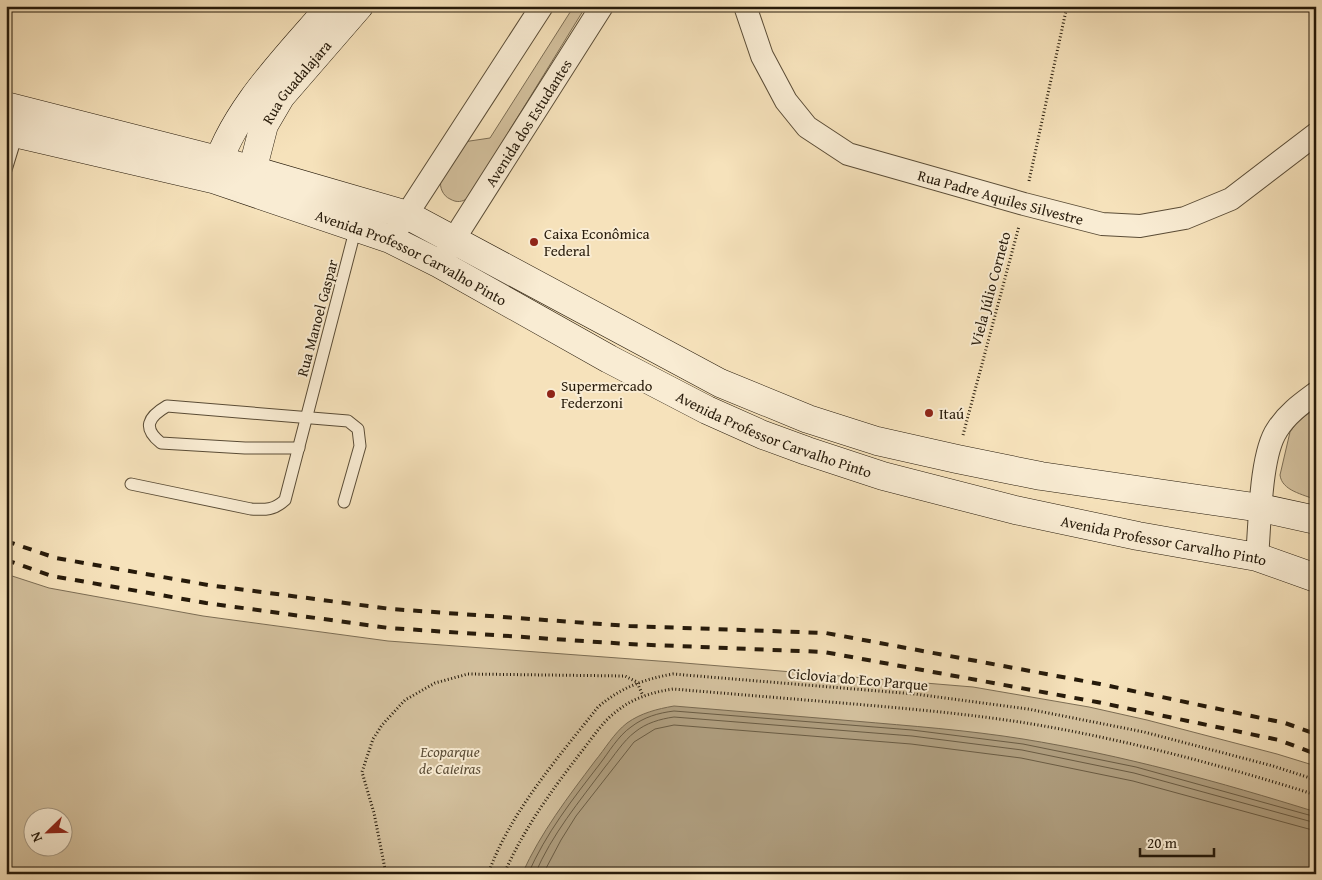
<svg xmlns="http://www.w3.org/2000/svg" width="1322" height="880" font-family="'Gentium Book Plus',serif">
<rect width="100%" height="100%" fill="#f6e2bb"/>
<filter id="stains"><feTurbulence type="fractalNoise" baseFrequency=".004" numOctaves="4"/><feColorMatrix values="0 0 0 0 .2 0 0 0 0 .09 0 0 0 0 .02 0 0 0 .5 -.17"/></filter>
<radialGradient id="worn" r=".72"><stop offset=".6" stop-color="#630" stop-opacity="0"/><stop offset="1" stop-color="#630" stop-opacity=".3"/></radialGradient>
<g fill="#d3c09d" stroke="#7c6d54" fill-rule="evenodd">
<path d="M574 6H586L468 198C462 202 457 203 450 199 443 196 439 187 441 180 444 170 457 151 463 142L490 138Z"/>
<path d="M1316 406V500C1303 494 1282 491 1280 475L1290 432 1295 425Z"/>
<path d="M6 574 49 588 203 616 388 641 672 662 973 687 1089 707 1147 720 1277 754 1316 766V874H6ZM32 818H62V848H32Z"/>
</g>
<path fill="#af9e7f" stroke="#786950" d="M674 706C734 711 794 716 854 721 911 726 967 730 1023 739 1122 755 1220 782 1316 812V874H522C541 832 568 797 595 761 605 749 614 733 627 723 641 713 657 709 674 706Z"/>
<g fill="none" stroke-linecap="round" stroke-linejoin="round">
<g stroke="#6a5c44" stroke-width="1">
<path d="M528 874C546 833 572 800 599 765 609 752 618 736 631 727 644 717 658 713 674 711L912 730 1023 744 1136 767 1316 817"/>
<path d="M535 874C552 834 579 802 605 767 614 756 623 741 635 732 646 723 660 719 674 717L912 736 1022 750 1134 773 1316 823"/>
<polyline points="543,874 561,840 576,816 634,742 655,729 674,725 911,744 1021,758 1133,781 1316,831"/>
</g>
<defs>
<g id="lane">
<polyline points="6,170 17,134"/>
<path d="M299 448H245L161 443C142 428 148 417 167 406L348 421 358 429 360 446 344 502"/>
<path d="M131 484 251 509C266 510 274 510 285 500L356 227"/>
</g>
<g id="street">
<path id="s1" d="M745 6 762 56 786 101 807 127 848 154 1024 204 1102 224 1140 226 1185 218 1231 199 1316 134"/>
<polyline points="398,228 542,6"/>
<path id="s2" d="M446 254 454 239 602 6"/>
<path d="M1257 557C1260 525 1260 455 1277 430 1287 414 1301 404 1316 393"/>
</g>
<g id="secondary">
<polyline points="6,106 218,160 407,215 720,383 808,419 877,441 957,459 1041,476 1261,508 1316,520"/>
<path id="s3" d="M6 131 213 179 390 239 440 264 609 359 707 410 763 435 807 451 883 476 1015 510 1138 536 1257 557 1316 578"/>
<path d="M214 176C230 113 289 55 331 6"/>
<path id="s4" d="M248 187 264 125 281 96 359 6"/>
</g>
</defs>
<use href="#lane" stroke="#5a4c36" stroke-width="13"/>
<use href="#street" stroke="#5a4c36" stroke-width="24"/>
<use href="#secondary" stroke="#261a0a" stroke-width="29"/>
<g stroke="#261a0a" stroke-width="3" stroke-dasharray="1 2.5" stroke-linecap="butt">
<polyline points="1029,181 1067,6"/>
<polyline points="963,435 1019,226"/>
<polyline points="386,874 374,813 362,772 373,739 382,725 405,700 435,683 468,674 625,676 637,682 643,696"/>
<path d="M488 874C511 811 557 759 598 707 620 688 644 679 673 674L915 694 1028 709 1144 732 1273 766 1316 780"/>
<path d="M504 874C524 828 552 790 582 751 593 737 603 721 617 711 633 698 653 692 673 689 733 694 794 699 854 704 912 709 969 714 1026 723 1124 739 1221 765 1316 795"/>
</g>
<use href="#lane" stroke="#f9ecd3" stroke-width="11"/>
<use href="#street" stroke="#f9ecd3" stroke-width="22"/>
<use href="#secondary" stroke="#f9ecd3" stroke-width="28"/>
<g stroke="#261a0a" stroke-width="4" stroke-dasharray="9 9" stroke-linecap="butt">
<polyline points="6,541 56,558 208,585 391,609 629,626 826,633 1100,684 1285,723 1316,734"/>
<polyline points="6,560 52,576 206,603 389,628 628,644 824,652 1097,702 1279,740 1316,754"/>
</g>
</g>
<g fill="#8f2418" stroke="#f9ecd3" stroke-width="2">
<circle cx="534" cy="242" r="5"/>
<circle cx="551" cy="394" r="5"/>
<circle cx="929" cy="413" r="5"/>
</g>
<g text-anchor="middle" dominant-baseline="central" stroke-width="4" stroke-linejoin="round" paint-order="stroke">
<g font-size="15" fill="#261a0a" stroke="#f9ecd3">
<text stroke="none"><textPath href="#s4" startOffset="118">Rua Guadalajara</textPath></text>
<text stroke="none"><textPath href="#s2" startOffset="155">Avenida dos Estudantes</textPath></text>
<text stroke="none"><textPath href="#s1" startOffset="345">Rua Padre Aquiles Silvestre</textPath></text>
<text stroke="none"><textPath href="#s3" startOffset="426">Avenida Professor Carvalho Pinto</textPath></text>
<text transform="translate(990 289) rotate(-75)">Viela Júlio Corneto</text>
<text transform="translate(317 318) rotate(-75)">Rua Manoel Gaspar</text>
<text stroke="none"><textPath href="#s3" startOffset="831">Avenida Professor Carvalho Pinto</textPath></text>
<text stroke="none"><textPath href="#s3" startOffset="1236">Avenida Professor Carvalho Pinto</textPath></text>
<text transform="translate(858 679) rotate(5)">Ciclovia do Eco Parque</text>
</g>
<g font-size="15" fill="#261a0a" stroke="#f9ecd3" text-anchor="start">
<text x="544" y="233">Caixa Econômica<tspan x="544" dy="17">Federal</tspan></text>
<text x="561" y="385">Supermercado<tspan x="561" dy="17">Federzoni</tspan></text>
<text x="939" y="413">Itaú</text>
</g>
<g font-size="15" font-style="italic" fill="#5a4c36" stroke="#f9ecd3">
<text x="450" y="751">Ecoparque<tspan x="450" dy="17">de Caieiras</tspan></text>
</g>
</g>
<rect width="1322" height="880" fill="none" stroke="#f6e2bb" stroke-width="25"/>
<rect x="8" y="8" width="1307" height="865" fill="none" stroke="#261a0a" stroke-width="2.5"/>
<rect x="12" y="12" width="1297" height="855" fill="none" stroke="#261a0a"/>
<g transform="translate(48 832) rotate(247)"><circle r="24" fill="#f9ecd3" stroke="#a59883"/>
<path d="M0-4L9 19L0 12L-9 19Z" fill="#8f2418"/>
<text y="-8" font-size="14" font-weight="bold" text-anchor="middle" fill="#261a0a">N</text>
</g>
<path d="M1140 848v8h74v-8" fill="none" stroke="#261a0a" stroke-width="2.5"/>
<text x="1147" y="848" font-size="15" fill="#261a0a" stroke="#f9ecd3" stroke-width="4" paint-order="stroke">20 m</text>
<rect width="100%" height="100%" filter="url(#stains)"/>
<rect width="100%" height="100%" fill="url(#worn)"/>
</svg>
